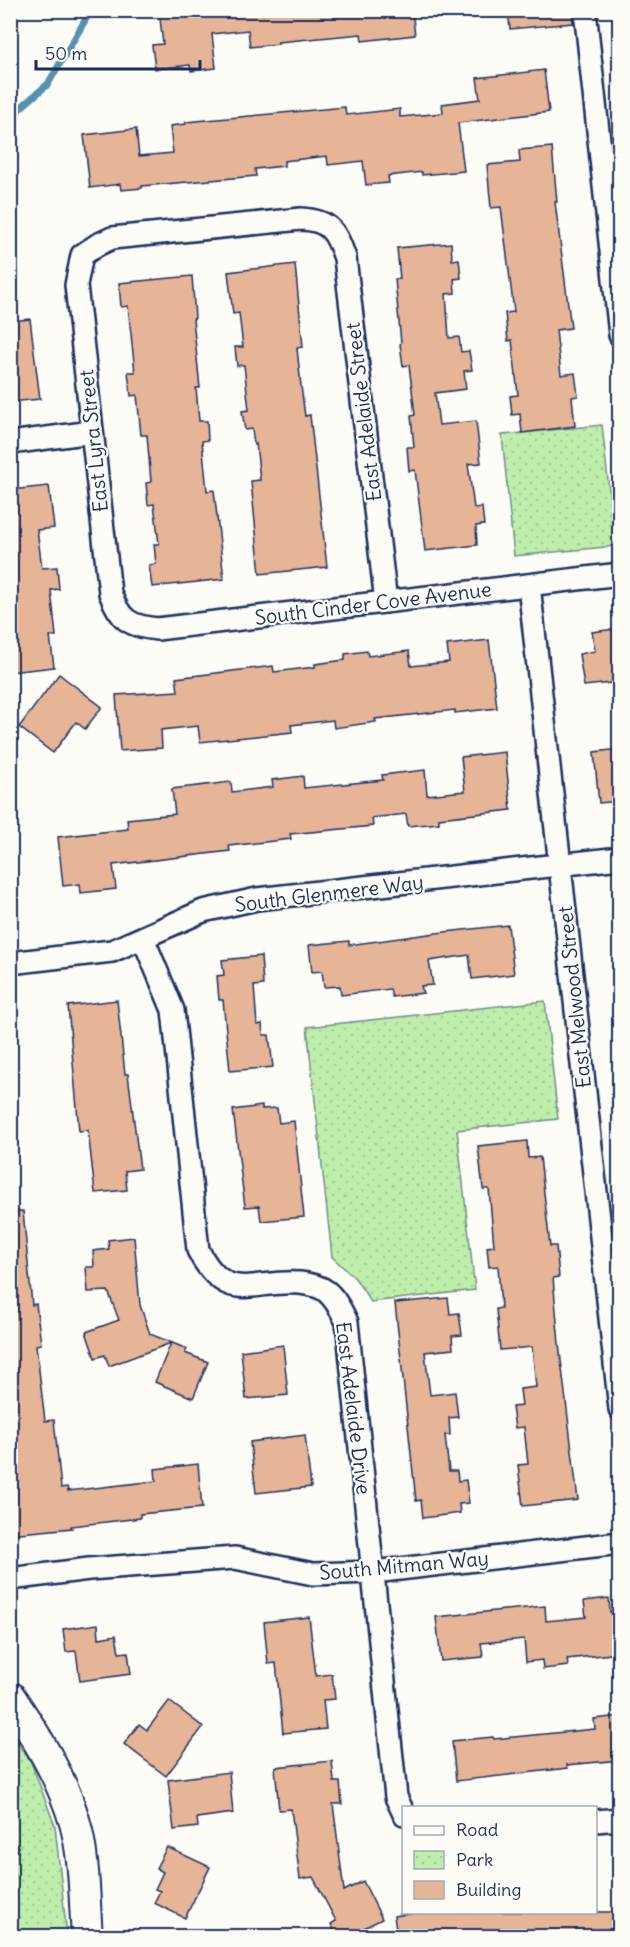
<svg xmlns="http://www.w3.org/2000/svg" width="630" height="1947" font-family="Delius,sans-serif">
<defs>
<pattern id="park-dots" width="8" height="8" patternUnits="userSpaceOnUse" patternTransform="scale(1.5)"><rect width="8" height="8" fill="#bfeeac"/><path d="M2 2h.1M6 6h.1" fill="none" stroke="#a4cc96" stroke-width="1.8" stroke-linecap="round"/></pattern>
</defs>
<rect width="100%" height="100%" fill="#fdfcf7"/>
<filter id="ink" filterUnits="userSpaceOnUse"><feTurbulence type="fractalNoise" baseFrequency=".0167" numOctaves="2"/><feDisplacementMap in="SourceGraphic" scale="12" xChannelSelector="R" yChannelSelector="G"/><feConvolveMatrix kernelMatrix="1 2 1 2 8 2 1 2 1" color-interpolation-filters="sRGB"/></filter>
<g filter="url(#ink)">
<g fill="url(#park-dots)" stroke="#6d8e85" stroke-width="1.5">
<polygon points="602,425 615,546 514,556 502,435"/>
<polygon points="545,1001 558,1119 457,1130 475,1290 371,1302 355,1278 332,1257 307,1027"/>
<polygon points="10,1732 31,1762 55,1826 67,1936 11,1936"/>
</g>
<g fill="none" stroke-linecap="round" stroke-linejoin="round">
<polyline stroke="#5a90ae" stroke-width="7" points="10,117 48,84 91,10"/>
</g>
<g fill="#e6b597" stroke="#1b2f5e" stroke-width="1.5">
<polygon points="159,10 412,10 415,35 362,41 361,34 278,42 278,44 250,47 248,30 212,34 216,68 191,71 190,65 155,69 152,45 163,44"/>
<polygon points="508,10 572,10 573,23 510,29"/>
<polygon points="544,70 549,112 458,123 464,171 422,175 422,172 388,176 389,183 366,185 363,161 328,165 327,156 284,161 284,166 255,169 256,176 142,186 142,188 121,190 120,184 90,188 84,135 136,129 139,156 173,153 170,126 186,124 186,122 345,107 346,115 400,109 400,117 443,113 442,104 480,99 477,78"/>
<polygon points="552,147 557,202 555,202 571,328 556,330 561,375 575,373 578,396 572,397 575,426 522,433 520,414 512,415 510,396 518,395 512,340 508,341 505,313 514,312 501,207 491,208 487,165 520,162 519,150"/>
<polygon points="451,243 452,260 459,259 461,278 454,279 455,293 446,294 449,338 459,337 461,352 469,351 472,370 464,371 466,389 435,393 439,425 476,421 481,463 468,464 474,508 482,507 484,525 476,526 477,545 425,551 415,470 409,471 407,447 414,447 411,416 415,415 409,365 403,366 400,344 401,343 395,279 400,279 397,248"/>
<polygon points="295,264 303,347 297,348 301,386 305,416 310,415 327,567 260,574 251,481 260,480 256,444 254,445 252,429 245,430 242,411 249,410 244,365 237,366 235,347 243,347 239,313 233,314 228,272"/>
<polygon points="192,276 195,318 193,319 200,388 196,388 199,421 207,421 208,440 202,441 207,491 214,490 224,579 152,587 149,565 156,564 154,544 159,544 154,504 148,505 146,483 151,482 147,435 141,435 137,395 131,396 128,372 135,372 128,306 121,307 119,283"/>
<polygon points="30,319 40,399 10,402 10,321"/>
<polygon points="49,486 54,528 37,530 42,568 57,567 59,589 51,590 56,636 50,636 54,667 10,672 10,490"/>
<polygon points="615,629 620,663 620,682 584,686 579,654 595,651 592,632"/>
<polygon points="489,640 497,708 455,713 455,710 375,719 376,722 334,728 333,720 291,725 292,732 200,742 198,726 161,730 162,748 120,751 116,695 178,691 176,678 273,666 274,672 315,667 315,664 345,660 345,654 367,651 368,656 409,651 411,666 449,662 447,645"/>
<polygon points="59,674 102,707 85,729 76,722 53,753 19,727"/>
<polygon points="620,749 620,801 599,803 594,752"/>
<polygon points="505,752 511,810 439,818 439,823 408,826 406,814 372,818 373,826 290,834 291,839 229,846 230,851 113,865 116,889 81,893 80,884 63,886 58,837 128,829 127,819 175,814 172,789 231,782 232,792 273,787 272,780 303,776 304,788 383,780 382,775 425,770 427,795 465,791 461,757"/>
<polygon points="508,925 514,974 472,979 469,955 429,961 433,985 421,986 423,993 392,997 390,989 341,995 340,986 324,987 322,971 312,972 309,945 349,941 349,945 436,933"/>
<polygon points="261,956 263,985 254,986 257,1025 262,1024 263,1035 269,1035 273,1067 230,1071 223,1000 219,1000 217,976 224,975 222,960"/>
<polygon points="117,1000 125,1074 128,1074 140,1169 125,1171 127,1190 95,1193 88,1130 79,1131 68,1006"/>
<polygon points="262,1106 262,1109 277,1108 279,1123 294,1121 304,1217 261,1221 259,1206 245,1207 233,1110"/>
<polygon points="527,1141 528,1158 540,1157 550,1246 556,1246 559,1277 553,1278 559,1344 578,1500 523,1506 518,1465 528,1464 524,1427 515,1428 512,1407 522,1406 520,1389 536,1387 532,1347 500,1350 496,1309 501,1308 498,1266 489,1267 487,1247 494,1246 489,1189 483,1189 478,1146"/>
<polygon points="23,1211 32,1305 36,1304 41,1344 36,1345 45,1421 54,1420 61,1488 67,1487 68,1491 156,1481 155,1469 198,1464 202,1508 140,1514 140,1518 71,1526 72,1528 10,1534 10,1212"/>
<polygon points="134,1237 140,1305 150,1334 187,1349 185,1353 208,1362 193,1398 155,1382 171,1343 109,1366 105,1355 95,1358 86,1332 119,1320 108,1291 88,1292 86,1267 94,1267 93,1251 109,1249 108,1240"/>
<polygon points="448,1298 450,1314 459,1313 462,1335 452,1336 453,1349 425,1352 430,1395 455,1392 458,1417 449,1418 450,1435 445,1435 449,1471 457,1471 458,1481 466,1480 469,1503 459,1504 460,1513 423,1518 421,1500 416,1501 395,1303"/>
<polygon points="283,1345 288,1395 246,1399 241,1351"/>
<polygon points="305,1435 311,1487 256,1493 250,1442"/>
<polygon points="609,1598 610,1612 620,1610 620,1653 567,1659 568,1666 543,1669 542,1660 526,1662 524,1639 481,1643 483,1657 441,1661 436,1617 545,1606 546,1621 586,1617 584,1601"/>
<polygon points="309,1617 316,1676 332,1674 335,1699 323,1700 326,1729 283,1733 276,1663 268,1664 264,1622"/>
<polygon points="98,1624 99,1638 116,1635 119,1653 128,1652 131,1674 80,1681 76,1651 66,1652 63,1629"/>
<polygon points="169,1701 203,1727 166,1776 124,1744 139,1724 147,1730"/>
<polygon points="620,1716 620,1760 567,1765 568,1768 456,1781 452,1741 493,1737 494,1739 595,1729 594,1719"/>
<polygon points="332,1761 334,1782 340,1782 342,1804 333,1804 344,1891 363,1881 382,1919 348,1936 337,1936 331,1924 336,1921 313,1877 300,1879 291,1809 279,1810 275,1767"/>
<polygon points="229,1772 233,1813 197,1818 198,1827 174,1830 168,1780"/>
<polygon points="167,1847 210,1867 185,1918 154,1903 160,1891 155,1889 163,1872 156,1868"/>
<polygon points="425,1912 620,1912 620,1928 591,1931 592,1936 476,1936 475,1932 442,1936 397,1936 394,1916"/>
</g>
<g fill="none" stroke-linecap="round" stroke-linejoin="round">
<defs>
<g id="street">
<polyline points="585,10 620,335"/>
<polyline points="10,443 92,432"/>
<polyline points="529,585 620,1409"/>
<path d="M386 602 345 258C336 232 330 220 301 219L112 238 97 245 82 255 76 285 110 593C120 619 128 626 157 629L620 574"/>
<path d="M143 938 173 1010 198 1250C227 1307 253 1279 300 1283 309 1284 319 1286 326 1291 336 1299 342 1312 347 1322L396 1797 404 1814"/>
<polyline points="10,963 112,951 203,911 257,899 620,858"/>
<polyline points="10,1579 89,1569 235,1558 313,1574 374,1572 620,1543"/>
<polyline points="596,1821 620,1819"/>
</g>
<path id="secondary" d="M10 1697C36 1736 62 1777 75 1823 85 1859 84 1899 87 1936"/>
</defs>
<use href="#street" stroke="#1b2f5e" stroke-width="26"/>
<use href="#secondary" stroke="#1b2f5e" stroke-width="34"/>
<use href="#street" stroke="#fdfcf7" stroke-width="21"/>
<use href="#secondary" stroke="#fdfcf7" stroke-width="30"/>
</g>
</g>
<g text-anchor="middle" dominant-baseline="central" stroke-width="4.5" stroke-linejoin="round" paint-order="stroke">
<g font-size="20" fill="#1b2f5e" stroke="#fdfcf7">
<text transform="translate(363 412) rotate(-97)">East Adelaide Street</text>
<text transform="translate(93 441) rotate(-96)">East Lyra Street</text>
<text transform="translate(373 603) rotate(-7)">South Cinder Cove Avenue</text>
<text transform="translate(329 893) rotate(-7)">South Glenmere Way</text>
<text transform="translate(574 997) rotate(-96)">East Melwood Street</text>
<text transform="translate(354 1408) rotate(83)">East Adelaide Drive</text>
<text transform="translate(404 1565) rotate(-5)">South Mitman Way</text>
</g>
</g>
<rect width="630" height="1947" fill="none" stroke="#fdfcf7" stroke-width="36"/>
<rect x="18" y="18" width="594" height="1911" fill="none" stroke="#1b2f5e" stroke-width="2" filter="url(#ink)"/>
<rect x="402" y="1806" width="195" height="108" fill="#fdfcf7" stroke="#a3aaba" stroke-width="1.5"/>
<rect x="414" y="1826" width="30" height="9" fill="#fdfcf7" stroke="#a3aaba" stroke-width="1.5"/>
<text x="456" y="1836" font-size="18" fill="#1b2f5e">Road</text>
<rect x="414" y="1851" width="30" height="18" fill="url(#park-dots)" stroke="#a3aaba" stroke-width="1.5"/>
<text x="456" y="1866" font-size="18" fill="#1b2f5e">Park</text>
<rect x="414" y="1881" width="30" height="18" fill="#e6b597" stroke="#a3aaba" stroke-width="1.5"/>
<text x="456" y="1896" font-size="18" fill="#1b2f5e">Building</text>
<path d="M36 60v9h164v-9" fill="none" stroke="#1b2f5e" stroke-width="3"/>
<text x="45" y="60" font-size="18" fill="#1b2f5e" stroke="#fdfcf7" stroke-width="4.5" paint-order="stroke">50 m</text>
</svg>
